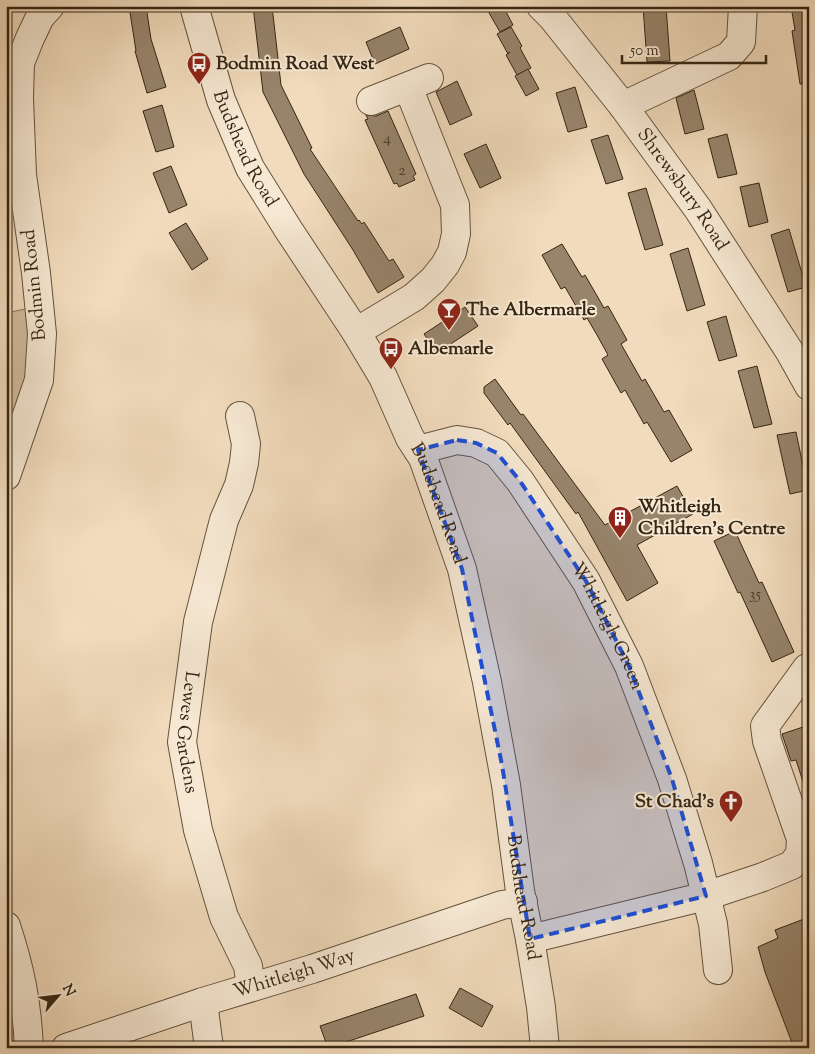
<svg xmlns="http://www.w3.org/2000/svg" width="815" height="1054" font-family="'Sorts Mill Goudy',serif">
<rect width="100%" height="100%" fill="#f1dbbc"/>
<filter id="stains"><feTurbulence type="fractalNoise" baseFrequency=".004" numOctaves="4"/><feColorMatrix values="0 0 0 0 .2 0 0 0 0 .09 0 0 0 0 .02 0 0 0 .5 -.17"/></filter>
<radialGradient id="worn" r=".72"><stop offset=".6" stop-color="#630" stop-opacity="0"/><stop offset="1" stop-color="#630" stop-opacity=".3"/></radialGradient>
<g fill="#d1bc9f" stroke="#837159">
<polygon points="30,308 30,376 6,440 6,313"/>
<polygon points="6,946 23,1048 6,1048"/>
</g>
<g fill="#97846b" stroke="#352613">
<polygon points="129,6 146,6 151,39 166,87 147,93 135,51 136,51"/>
<polygon points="253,6 272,6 281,85 312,148 310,149 358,221 359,220 362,224 364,222 389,261 393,259 404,277 378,293 353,250 304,174 263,92"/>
<polygon points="485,6 503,6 513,25 500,32"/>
<polygon points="643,6 666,6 670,61 647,62"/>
<polygon points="791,6 809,6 809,84 800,84 792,31 795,30"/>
<polygon points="400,27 409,49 375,64 366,42"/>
<polygon points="511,27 522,46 520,48 531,68 517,75 506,55 510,52 508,54 497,34"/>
<polygon points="528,69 539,89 526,96 515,76"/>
<polygon points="457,81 472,115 450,125 436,92"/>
<polygon points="575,87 587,127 568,132 556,93"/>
<polygon points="694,90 704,129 685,134 676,98"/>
<polygon points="162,105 174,147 156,152 143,111"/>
<polygon points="388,111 416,174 413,176 415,180 399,187 397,183 394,184 365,120 368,119 366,115 376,116"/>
<polygon points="727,134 737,174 718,178 708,139"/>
<polygon points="608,135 623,179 606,184 591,140"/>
<polygon points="486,144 501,178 480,188 464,154"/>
<polygon points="171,166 187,205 169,213 153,173"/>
<polygon points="759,183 768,222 749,227 740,187"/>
<polygon points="646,188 663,245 645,250 628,193"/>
<polygon points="186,223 208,259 192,270 169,233"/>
<polygon points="789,229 806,287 788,292 771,235"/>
<polygon points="562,244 582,277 585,275 604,308 608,306 627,340 621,344 642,381 645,379 664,412 669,410 692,450 671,462 647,422 644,424 625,390 621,393 602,359 608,355 597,335 587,318 584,320 565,287 561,289 542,255"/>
<polygon points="688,248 705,305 687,311 670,254"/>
<polygon points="465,307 478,326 437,353 424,334"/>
<polygon points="726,316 737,356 719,361 707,322"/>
<polygon points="757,366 772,424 754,428 738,371"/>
<polygon points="495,379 521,415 523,414 605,525 677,486 693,514 637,545 658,583 627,601 578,512 576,514 510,423 508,425 484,393 484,387"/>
<polygon points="796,432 808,490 790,494 777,435"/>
<polygon points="735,531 759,583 762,582 794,652 772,662 740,592 738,593 714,541"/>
<polygon points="809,725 809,790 806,791 796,760 791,761 782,734"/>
<polygon points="804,919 809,930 809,1048 794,1048 765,972 758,947 778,938 775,930"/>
<polygon points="460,988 493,1006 482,1027 449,1008"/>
<polygon points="416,994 424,1016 328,1048 320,1026"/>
</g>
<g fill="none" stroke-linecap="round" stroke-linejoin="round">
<defs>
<g id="minor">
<path id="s1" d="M194 6 221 100 250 168 288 229 356 332 383 377 410 438 423 458 462 569 487 682 506 785 520 891 530 939 541 1007 545 1048"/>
<path id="s2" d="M541 6 552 17 623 106 698 209 790 352 809 386"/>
<polyline points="371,101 429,78"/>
<polyline points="623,106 729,56 741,42 743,6"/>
<polyline points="356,332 414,297 433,280 445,265 452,252 456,234 455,205 408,87"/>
<path id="s3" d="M240 416 246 444 244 463 239 485 224 520 198 622 182 742 198 830 224 917 248 966 251 987"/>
<path id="s4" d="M418 450 457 440 476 443 497 453 520 481 586 581 629 666 672 779 698 863 713 924 718 970"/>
<polyline points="6,476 39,380 42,334 36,273 22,175 19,98 20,63 30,38 40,17 50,6"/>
<path d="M6 926C20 968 27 1003 29 1048"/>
<polyline points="530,939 706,896 763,877 792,865 800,854 801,839 767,741 765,726 807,668"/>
<polyline points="203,1002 209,1048"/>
<path id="s5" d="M66 1048 203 1002 312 969 502 905 523 902"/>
</g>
</defs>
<use href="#minor" stroke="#64533d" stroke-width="30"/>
<use href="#minor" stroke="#f6e8d3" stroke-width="28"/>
</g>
<path fill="#1d4ed8" fill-opacity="0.2" stroke="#1d4ed8" stroke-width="4" stroke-dasharray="10 6" stroke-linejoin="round" d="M457 440 476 443 497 453 520 481 586 581 629 666 672 779 706 896 530 939 502 765 462 569 418 450Z"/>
<defs>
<symbol id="bus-pin" viewBox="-11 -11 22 30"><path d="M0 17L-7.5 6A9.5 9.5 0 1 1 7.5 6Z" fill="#8f2418" stroke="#f6e8d3"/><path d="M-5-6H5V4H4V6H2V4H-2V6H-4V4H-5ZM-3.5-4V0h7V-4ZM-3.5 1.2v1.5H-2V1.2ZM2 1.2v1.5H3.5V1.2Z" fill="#fff"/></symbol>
<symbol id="bar-pin" viewBox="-11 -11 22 30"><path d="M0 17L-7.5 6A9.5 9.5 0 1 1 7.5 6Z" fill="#8f2418" stroke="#f6e8d3"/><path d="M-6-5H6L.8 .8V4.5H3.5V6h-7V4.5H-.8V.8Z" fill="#fff"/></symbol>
<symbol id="building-pin" viewBox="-11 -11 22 30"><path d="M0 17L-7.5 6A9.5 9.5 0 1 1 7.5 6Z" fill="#8f2418" stroke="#f6e8d3"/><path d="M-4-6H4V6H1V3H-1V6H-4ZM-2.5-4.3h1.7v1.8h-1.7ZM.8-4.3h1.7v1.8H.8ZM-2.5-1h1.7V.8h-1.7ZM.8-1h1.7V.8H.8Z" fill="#fff"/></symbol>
<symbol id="church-pin" viewBox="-11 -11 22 30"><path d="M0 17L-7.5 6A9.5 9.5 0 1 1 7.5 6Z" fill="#8f2418" stroke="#f6e8d3"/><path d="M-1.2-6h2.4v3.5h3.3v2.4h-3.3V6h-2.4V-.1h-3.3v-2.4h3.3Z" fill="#fff"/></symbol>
</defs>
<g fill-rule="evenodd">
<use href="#bus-pin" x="185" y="50" width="28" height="38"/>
<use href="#bar-pin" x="435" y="296" width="28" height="38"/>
<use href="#bus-pin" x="377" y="335" width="28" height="38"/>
<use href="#building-pin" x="606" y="504" width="28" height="38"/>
<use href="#church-pin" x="717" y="788" width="28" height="38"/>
</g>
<g text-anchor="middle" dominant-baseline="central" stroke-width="4" stroke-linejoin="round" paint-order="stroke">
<g font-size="16" fill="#4e3e29">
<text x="387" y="139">4</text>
<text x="402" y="171">2</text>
<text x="755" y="595">35</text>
</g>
<g font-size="19" font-weight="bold" fill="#352613" stroke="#f6e8d3" text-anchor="start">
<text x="216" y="64">Bodmin Road West</text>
<text x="466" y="310">The Albermarle</text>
<text x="408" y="349">Albemarle</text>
<text x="638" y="507">Whitleigh<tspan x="638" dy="22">Children's Centre</tspan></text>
<text x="714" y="802" text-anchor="end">St Chad's</text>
</g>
<g font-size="19" fill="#352613" stroke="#f6e8d3">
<text stroke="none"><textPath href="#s1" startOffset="152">Budshead Road</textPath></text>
<text stroke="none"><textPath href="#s2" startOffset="232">Shrewsbury Road</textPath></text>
<text transform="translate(35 285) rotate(-96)">Bodmin Road</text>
<text stroke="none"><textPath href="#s1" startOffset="558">Budshead Road</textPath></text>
<text stroke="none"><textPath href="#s4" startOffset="289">Whitleigh Green</textPath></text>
<text stroke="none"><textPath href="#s3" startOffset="325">Lewes Gardens</textPath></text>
<text stroke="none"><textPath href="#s1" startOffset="962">Budshead Road</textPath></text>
<text stroke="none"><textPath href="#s5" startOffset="240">Whitleigh Way</textPath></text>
</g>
</g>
<rect width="815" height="1054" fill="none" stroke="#f1dbbc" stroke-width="25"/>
<rect x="8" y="8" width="800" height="1039" fill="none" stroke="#352613" stroke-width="2.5"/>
<rect x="12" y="12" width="790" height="1029" fill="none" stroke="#352613"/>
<g transform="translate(58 996) rotate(62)" stroke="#f6e8d3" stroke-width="4" paint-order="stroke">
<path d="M0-4L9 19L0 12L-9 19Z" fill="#352613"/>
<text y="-8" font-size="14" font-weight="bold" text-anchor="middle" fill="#352613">N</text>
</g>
<path d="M622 55v8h144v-8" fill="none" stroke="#352613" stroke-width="2.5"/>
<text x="630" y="55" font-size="15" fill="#352613" stroke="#f6e8d3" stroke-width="4" paint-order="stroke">50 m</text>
<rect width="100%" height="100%" filter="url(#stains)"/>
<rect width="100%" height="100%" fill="url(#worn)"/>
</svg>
